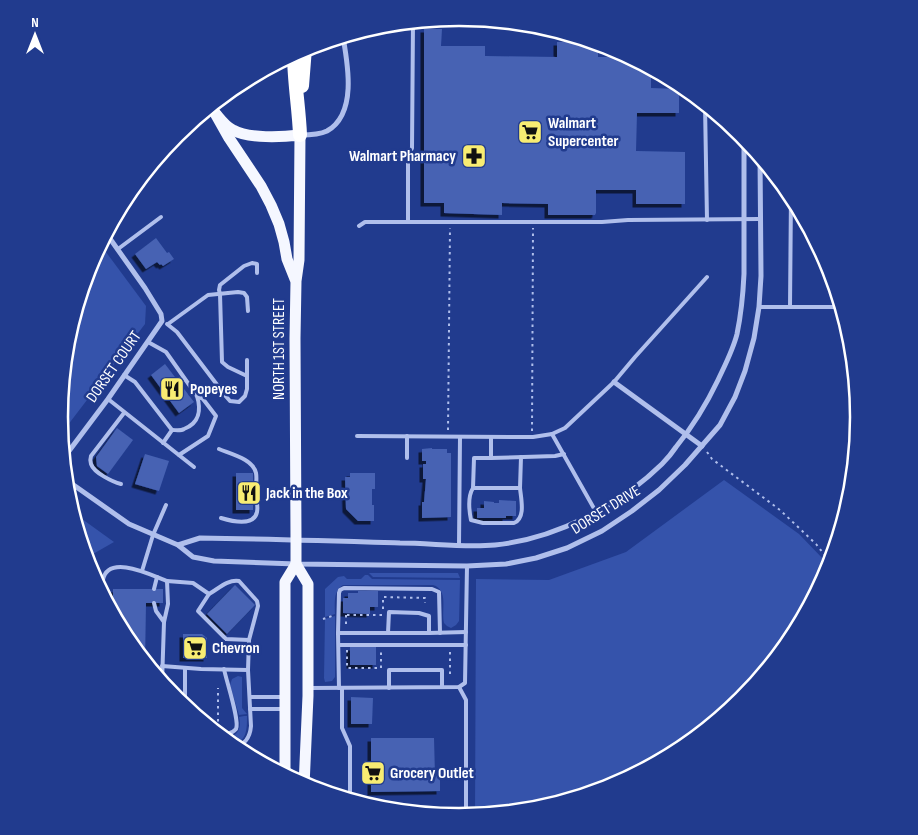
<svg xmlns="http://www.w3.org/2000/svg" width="918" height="835" font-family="'Sofia Sans Condensed',sans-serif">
<defs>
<filter id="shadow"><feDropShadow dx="-3.5" dy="3.5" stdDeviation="0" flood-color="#0009"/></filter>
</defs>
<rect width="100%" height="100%" fill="#213b8e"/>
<g fill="#3553ab">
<polygon points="100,244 146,306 145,324 61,434 59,417 67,339 90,264"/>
<polygon points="724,480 799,534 826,562 829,568 791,640 742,701 681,750 612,787 537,810 475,816 476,579 549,580 626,552"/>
<polygon points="71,511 114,542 86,558"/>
<polygon points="369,573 458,573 460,578 373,577"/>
<path d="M365 575H368L372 579 460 580 459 621 456 625 451 628 447 626 444 623C441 610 449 590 433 585H343C333 591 335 603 335 614L325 617V589L338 577 344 576 347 579H361Z"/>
<polygon points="335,616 335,677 332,681 325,682 324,678 325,619"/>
<polygon points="238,676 242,677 242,708 247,714 239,715 230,685 232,679"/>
<path d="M244 716H247C247 730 247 743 230 744L226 742V738C238 736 242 728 239 717Z"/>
</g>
<g fill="#4662b3" filter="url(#shadow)">
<polygon points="424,29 442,29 441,46 485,46 485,56 557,57 557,42 592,42 598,44 598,57 630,57 651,69 651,88 679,89 679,113 637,113 636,151 685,152 685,204 636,204 636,190 596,190 596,213 595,215 548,215 548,204 502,203 502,215 444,213 444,203 424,203"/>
<polygon points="156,238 167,253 169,252 174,259 163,266 161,264 160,265 157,262 146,269 135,254"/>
<polygon points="165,364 194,402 179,413 151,375"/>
<polygon points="117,428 133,440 108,474 97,466 96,457"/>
<polygon points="432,448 432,449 447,449 447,453 451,453 451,517 422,518 422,502 424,502 426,479 423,479 423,464 426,464 426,461 422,461 422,449"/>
<polygon points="145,454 169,461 159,491 135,484"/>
<polygon points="236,473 253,473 253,490 261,490 261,495 253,496 253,510 236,510"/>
<polygon points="350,473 375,473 375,489 372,489 372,505 374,505 374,521 358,521 346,509 345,477 350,477"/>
<polygon points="499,500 516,501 516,516 506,516 506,518 477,518 477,508 484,508 484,501 494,502 494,503 499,503"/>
<polygon points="235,585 255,605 227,634 207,614"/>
<polygon points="113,589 163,589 163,603 146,603 145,663 126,639 113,615"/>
<polygon points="358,591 378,591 378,607 370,607 370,614 343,613 343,598 348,598 348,593 358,593"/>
<polygon points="183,634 202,634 207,638 207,658 183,658"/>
<rect x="350" y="647" width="26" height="18"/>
<polygon points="351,697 373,698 372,724 351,724"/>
<polygon points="371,738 434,738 435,775 440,777 440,791 371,792"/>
</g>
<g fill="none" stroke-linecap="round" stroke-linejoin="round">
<g stroke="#b0bfec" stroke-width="2" stroke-dasharray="2.5 4" stroke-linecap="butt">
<polyline points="448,430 450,228"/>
<polyline points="532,431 533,228"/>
<polyline points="707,452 712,459 780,510 816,544 831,563"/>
<polyline points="383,609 383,597 425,598 425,603"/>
<polyline points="346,615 346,628"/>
<polyline points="347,615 382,615"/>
<polyline points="323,619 332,616"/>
<polyline points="347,650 347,668 381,668 381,652"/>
<polyline points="450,652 450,678"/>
<polyline points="218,728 218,688"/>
</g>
<g stroke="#b0bfec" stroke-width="4">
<polyline points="705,105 707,220"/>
<polyline points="382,155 408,156"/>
<polyline points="408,222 408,156 412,148 413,22"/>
<polyline points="359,226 365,222 602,222 628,220 760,219"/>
<polyline points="118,249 161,217"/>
<polyline points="759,307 842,307"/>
<polyline points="790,307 791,194"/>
<polyline points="167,324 177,332 218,386"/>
<polyline points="168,324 208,295 238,292 244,293 247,297 248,311"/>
<polyline points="148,342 166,352 197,396 203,399 216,416 208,436 179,455"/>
<polyline points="124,375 135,382 172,430 163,443"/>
<polyline points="247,376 228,367 222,362 220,294 219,290 220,285 244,266 252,263 257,264 257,273"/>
<polyline points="223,393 230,401 239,402 245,396 247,389 247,360"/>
<polyline points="108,399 194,467"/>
<path d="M172 430C176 430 181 431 184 429 200 423 201 409 197 396"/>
<polyline points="552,434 596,512"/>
<polyline points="357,436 517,437 533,437 552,434 565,428 614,382 635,357 707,277"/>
<polyline points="407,436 407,458"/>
<polyline points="491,437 491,458 555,456 564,454"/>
<path d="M219 449C231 454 253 459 256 473 257 478 256 484 256 490"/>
<polyline points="491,458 474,458 473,488 520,488 521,457"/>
<path d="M121 484C113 482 94 473 91 464 90 461 90 459 91 456L124 413"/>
<path d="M473 488C468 496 469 510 471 520L483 523H514C526 518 521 499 520 488"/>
<path d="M221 518C231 521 254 527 257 512 258 507 257 501 256 496"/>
<polyline points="459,545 460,437"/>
<polyline points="142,571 153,535 166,505"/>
<path d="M167 581 193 583 209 594 198 611 226 639 249 640 248 670 251 726C250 738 245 745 233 747"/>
<polyline points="154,589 157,577"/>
<path d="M209 594C218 589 228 579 239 581L257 601 258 606 249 640"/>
<path d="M103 596C103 591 103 585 103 580 108 553 153 576 167 581L168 604 164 622 162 683"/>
<polyline points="154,603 156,611 164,622"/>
<polyline points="338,633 388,633 389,612 419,613 429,616 429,633 466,632"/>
<polyline points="388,633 429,633"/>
<polyline points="339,645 466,645"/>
<polyline points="162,666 201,669 248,670"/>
<polyline points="459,687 466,700 466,817"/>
<polyline points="310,688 459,687 465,683 467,566"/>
<polyline points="339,688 338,633 339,593 340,590 344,588 432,589 439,592 440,633"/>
<polyline points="342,688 342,728 350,746 350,800"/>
<polyline points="389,688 389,670 442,670 442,687"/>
<polyline points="250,697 283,697"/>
<polyline points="185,707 185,668"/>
<polyline points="250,709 283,709"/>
<path d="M217 734C224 734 231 735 236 729 240 721 226 680 224 669"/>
<polyline points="417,813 466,813"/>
</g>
<g stroke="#b0bfec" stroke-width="5">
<path d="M300 135C309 135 319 135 327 131 357 114 348 65 343 37"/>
<polyline points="614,382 702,446"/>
<polyline points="63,459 108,399 162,321 161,314 145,288 106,233"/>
<polyline points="65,479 129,524 178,545 193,557 214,561 296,564 467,566 506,564 536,558 567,548 602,531 632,511 659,490 685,465 720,425 735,397 745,371 754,338 759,307 761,276 760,157"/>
<path d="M178 545 200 538C267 539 333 541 400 543 431 543 463 548 495 545 555 539 619 506 662 464 667 459 672 453 676 447 694 425 706 405 718 380 725 365 733 350 737 334 741 315 743 295 744 274V137"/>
</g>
<g stroke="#f5f7ff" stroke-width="11">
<polyline points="211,106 229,138 261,186 271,205 279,224 284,242 287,259 295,279"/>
<path d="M216 114C221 120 226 127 233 130 248 139 283 137 300 135L299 260 296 281 295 338 296 540V564L308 584V696L304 786"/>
<polyline points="285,776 285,582 296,564"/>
</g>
<g stroke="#fff" stroke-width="14">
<path d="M294 54C294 81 299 108 300 135"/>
<polyline points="302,86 305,48"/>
</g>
</g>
<defs>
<symbol id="supermarket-square" viewBox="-11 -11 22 22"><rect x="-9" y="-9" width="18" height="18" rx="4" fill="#f8ec72" stroke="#213b8e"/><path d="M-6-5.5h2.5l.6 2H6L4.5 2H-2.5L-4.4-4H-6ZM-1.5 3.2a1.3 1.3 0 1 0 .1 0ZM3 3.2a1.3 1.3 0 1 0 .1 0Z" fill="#111"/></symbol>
<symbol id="pharmacy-square" viewBox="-11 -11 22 22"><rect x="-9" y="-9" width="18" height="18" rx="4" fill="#f8ec72" stroke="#213b8e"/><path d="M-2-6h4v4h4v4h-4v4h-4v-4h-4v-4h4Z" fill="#111"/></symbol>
<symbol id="restaurant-square" viewBox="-11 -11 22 22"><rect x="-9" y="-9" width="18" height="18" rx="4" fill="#f8ec72" stroke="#213b8e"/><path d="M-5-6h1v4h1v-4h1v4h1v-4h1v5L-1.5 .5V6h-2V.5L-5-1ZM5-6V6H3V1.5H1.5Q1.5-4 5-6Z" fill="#111"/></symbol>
</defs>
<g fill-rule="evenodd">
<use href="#supermarket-square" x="516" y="118" width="28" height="28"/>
<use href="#pharmacy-square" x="460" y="142" width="28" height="28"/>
<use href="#restaurant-square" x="158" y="375" width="28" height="28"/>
<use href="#restaurant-square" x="235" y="479" width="28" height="28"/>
<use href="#supermarket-square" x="181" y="634" width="28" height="28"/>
<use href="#supermarket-square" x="359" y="759" width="28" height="28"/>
</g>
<g text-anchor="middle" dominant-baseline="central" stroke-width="5" stroke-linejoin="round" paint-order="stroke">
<g font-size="16" font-weight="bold" fill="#fff" stroke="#213b8e" text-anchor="start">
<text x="548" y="123">Walmart<tspan x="548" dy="18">Supercenter</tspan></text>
<text x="456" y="156" text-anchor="end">Walmart Pharmacy</text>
<text x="190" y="389">Popeyes</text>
<text x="266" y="493">Jack in the Box</text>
<text x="212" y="648">Chevron</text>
<text x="390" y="773">Grocery Outlet</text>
</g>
<g font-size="16" fill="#fff" stroke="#213b8e">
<text transform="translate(279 349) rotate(-90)">NORTH 1ST STREET</text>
<text transform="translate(114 367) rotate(-55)">DORSET COURT</text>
<text transform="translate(606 510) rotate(-32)">DORSET DRIVE</text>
</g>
</g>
<path d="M0 0H918V835H0ZM68 417a391 391 0 1 1 782 0a391 391 0 1 1-782 0Z" fill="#213b8e" fill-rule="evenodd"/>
<path fill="none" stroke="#fff" stroke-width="2.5" d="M68 417a391 391 0 1 1 782 0a391 391 0 1 1-782 0Z"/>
<g transform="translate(35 35)" stroke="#213b8e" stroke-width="4" paint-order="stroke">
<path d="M0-4L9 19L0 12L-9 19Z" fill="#ffffff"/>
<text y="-8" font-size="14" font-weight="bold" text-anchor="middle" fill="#ffffff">N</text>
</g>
</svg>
